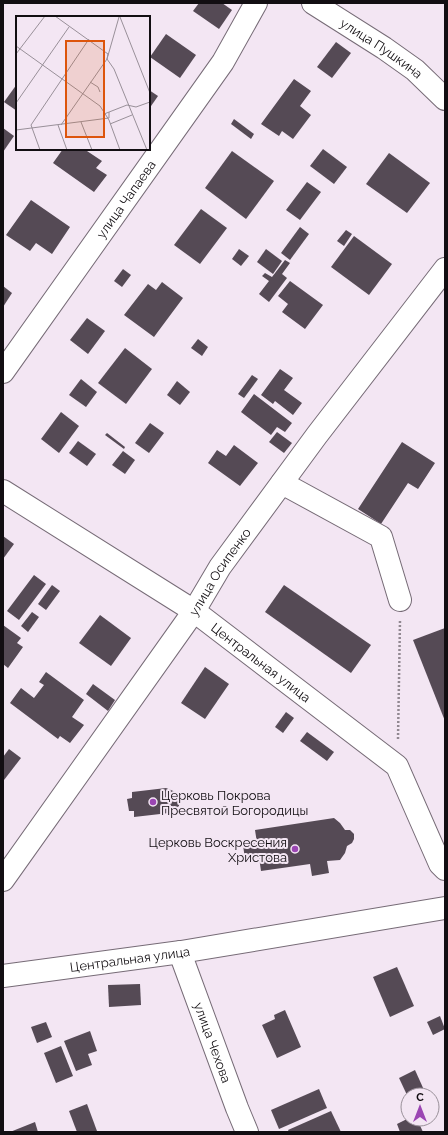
<svg xmlns="http://www.w3.org/2000/svg" width="448" height="1135" font-family="Raleway,sans-serif">
<rect width="100%" height="100%" fill="#f3e6f3"/>
<g fill="#554a55">
<polygon points="199,3 222,3 232,10 219,29 193,11"/>
<polygon points="166,34 196,55 180,78 150,57"/>
<polygon points="336,42 351,53 332,78 317,67"/>
<polygon points="294,79 311,91 300,106 311,115 293,139 282,131 279,136 261,124"/>
<polygon points="17,84 17,111 4,102"/>
<polygon points="149,90 158,96 149,109"/>
<polygon points="234,119 254,134 251,139 231,124"/>
<polygon points="3,128 14,136 3,152"/>
<polygon points="63,149 84,149 102,161 96,168 107,175 94,192 53,163"/>
<polygon points="323,149 347,167 334,184 310,166"/>
<polygon points="232,151 274,181 246,219 205,188"/>
<polygon points="389,153 430,183 407,213 366,184"/>
<polygon points="307,182 321,192 300,220 286,210"/>
<polygon points="31,200 70,227 52,254 36,243 30,251 6,235"/>
<polygon points="201,209 227,228 200,264 174,245"/>
<polygon points="300,227 309,234 290,260 281,253"/>
<polygon points="346,230 352,234 344,246 337,241"/>
<polygon points="354,236 392,264 369,295 331,267"/>
<polygon points="239,249 249,256 241,266 232,259"/>
<polygon points="266,249 282,261 273,274 257,262"/>
<polygon points="285,260 290,263 282,274 287,278 269,302 259,294 269,281 262,276 265,273 272,277"/>
<polygon points="123,269 131,275 122,287 114,281"/>
<polygon points="290,281 323,305 305,329 282,312 288,304 278,296"/>
<polygon points="162,282 183,298 154,337 124,315 148,284 156,290"/>
<polygon points="3,286 12,293 3,307"/>
<polygon points="87,318 105,331 88,354 70,340"/>
<polygon points="198,339 208,347 202,356 191,348"/>
<polygon points="125,348 152,369 126,404 98,383"/>
<polygon points="280,369 293,378 284,390 302,403 293,415 275,401 273,404 261,395"/>
<polygon points="252,375 258,379 244,398 238,394"/>
<polygon points="81,379 97,392 86,407 69,395"/>
<polygon points="177,381 190,392 180,405 167,395"/>
<polygon points="254,394 292,423 285,432 277,427 271,435 241,412"/>
<polygon points="61,412 79,426 59,453 41,439"/>
<polygon points="150,423 164,433 149,453 135,443"/>
<polygon points="277,432 292,443 284,453 269,442"/>
<polygon points="107,433 125,447 124,449 105,435"/>
<polygon points="78,441 96,454 87,466 69,453"/>
<polygon points="402,442 435,463 418,489 408,483 381,524 358,509"/>
<polygon points="234,445 258,463 240,486 208,463 217,450 226,456"/>
<polygon points="123,451 135,460 125,474 112,465"/>
<polygon points="3,536 14,544 3,559"/>
<polygon points="34,575 46,584 19,620 7,611"/>
<polygon points="52,585 60,591 46,610 38,604"/>
<polygon points="284,585 371,645 351,673 265,612"/>
<polygon points="32,612 39,617 28,632 21,626"/>
<polygon points="100,615 131,638 111,666 79,643"/>
<polygon points="3,625 21,638 17,643 23,647 8,668 3,664"/>
<polygon points="445,628 445,721 413,640"/>
<polygon points="205,667 229,684 205,719 181,703"/>
<polygon points="46,672 84,700 72,717 84,725 70,743 60,736 58,739 10,703 21,688 34,698 44,685 39,682"/>
<polygon points="93,684 115,700 108,711 86,694"/>
<polygon points="286,712 294,718 283,733 275,727"/>
<polygon points="307,732 334,752 327,761 300,741"/>
<polygon points="9,749 21,758 4,780 3,779 3,757"/>
<polygon points="166,788 178,793 179,806 169,813 134,817 134,811 129,811 127,799 132,798 132,792"/>
<polygon points="334,818 340,823 345,830 350,830 354,834 354,839 352,843 347,846 345,853 340,860 327,861 329,873 312,876 310,864 261,871 259,857 245,859 243,845 257,843 255,830"/>
<polygon points="397,967 414,1006 390,1017 373,977"/>
<polygon points="140,984 141,1005 109,1007 108,985"/>
<polygon points="285,1010 301,1047 277,1058 262,1025 275,1019 274,1015"/>
<polygon points="440,1016 445,1029 433,1035 427,1022"/>
<polygon points="46,1022 52,1037 37,1043 31,1027"/>
<polygon points="90,1031 97,1051 88,1054 92,1065 76,1071 64,1041"/>
<polygon points="61,1046 73,1076 56,1083 44,1053"/>
<polygon points="415,1070 424,1090 411,1095 407,1095 399,1078"/>
<polygon points="319,1089 327,1108 279,1129 271,1110"/>
<polygon points="87,1104 97,1131 77,1132 69,1111"/>
<polygon points="331,1111 341,1132 289,1132 288,1130"/>
<polygon points="407,1119 417,1119 423,1132 400,1132 397,1124"/>
<polygon points="35,1122 38,1132 10,1132"/>
</g>
<g fill="none" stroke-linecap="round" stroke-linejoin="round">
<defs>
<g id="minor">
<path id="s1" d="M313 3 384 48 415 70 445 99"/>
<path id="s2" d="M3 372 223 62 256 3"/>
<polyline points="282,483 381,537 400,600"/>
<path id="s3" d="M3 491 194 611 397 766 440 864 445 869"/>
<path id="s4" d="M3 880 194 611 220 567 317 435 445 269"/>
<path id="s5" d="M181 952 183 961 237 1108 247 1132"/>
<path id="s6" d="M3 976 181 952 445 908"/>
</g>
</defs>
<use href="#minor" stroke="#766b76" stroke-width="24"/>
<polyline stroke="#918891" stroke-width="2.5" stroke-dasharray="2 2" stroke-linecap="butt" points="398,739 400,620"/>
<use href="#minor" stroke="#fff" stroke-width="22"/>
</g>
<g fill="#9b46b3" stroke="#f3e6f3" stroke-width="1.5">
<circle cx="153" cy="802" r="4"/>
<circle cx="295" cy="849" r="4"/>
</g>
<g text-anchor="middle" dominant-baseline="central" stroke-width="4" stroke-linejoin="round" paint-order="stroke">
<g font-size="13" fill="#120e12" stroke="#f3e6f3">
<text stroke="none"><textPath href="#s1" startOffset="82">улица Пушкина</textPath></text>
<text stroke="none"><textPath href="#s2" startOffset="212">улица Чапаева</textPath></text>
<text stroke="none"><textPath href="#s4" startOffset="377">улица Осипенко</textPath></text>
<text stroke="none"><textPath href="#s3" startOffset="310">Центральная улица</textPath></text>
<text stroke="none"><textPath href="#s6" startOffset="128">Центральная улица</textPath></text>
<text stroke="none"><textPath href="#s5" startOffset="96">улица Чехова</textPath></text>
</g>
<g font-size="13" fill="#120e12" stroke="#f3e6f3" text-anchor="start">
<text x="161" y="795">Церковь Покрова<tspan x="161" dy="15">Пресвятой Богородицы</tspan></text>
<text x="287" y="842" text-anchor="end">Церковь Воскресения<tspan x="287" dy="15">Христова</tspan></text>
</g>
</g>
<g transform="translate(16 16)">
<rect width="134" height="134" fill="#f3e6f3"/>
<path fill="none" stroke="#999099" stroke-width="1" d="M39 0 92 38 91 43 98 53 131 134M104 1 134 77M0 30 84 90 93 104 104 134M0 38 29 0M74 66 82 71 84 76M0 87 53 11M88 98 111 89 120 91 134 86M65 106 76 134M94 108 116 99M42 109 51 134M45 109 91 43 103 1M0 114 93 102V96M24 134 15 109 73 23"/>
<path fill="#dd550c" fill-opacity="0.15" stroke="#dd550c" stroke-width="2" d="M50 25H88V121H50Z"/>
<rect width="134" height="134" fill="none" stroke="#120e12" stroke-width="2"/>
</g>
<rect width="448" height="1135" fill="none" stroke="#120e12" stroke-width="8"/>
<g transform="translate(420 1107)"><circle r="19" fill="#f3e6f3" stroke="#999099"/>
<path d="M0-3L7 15L0 10L-7 15Z" fill="#9b46b3"/>
<text y="-6" font-size="11" font-weight="bold" text-anchor="middle" fill="#120e12">С</text>
</g>
</svg>
